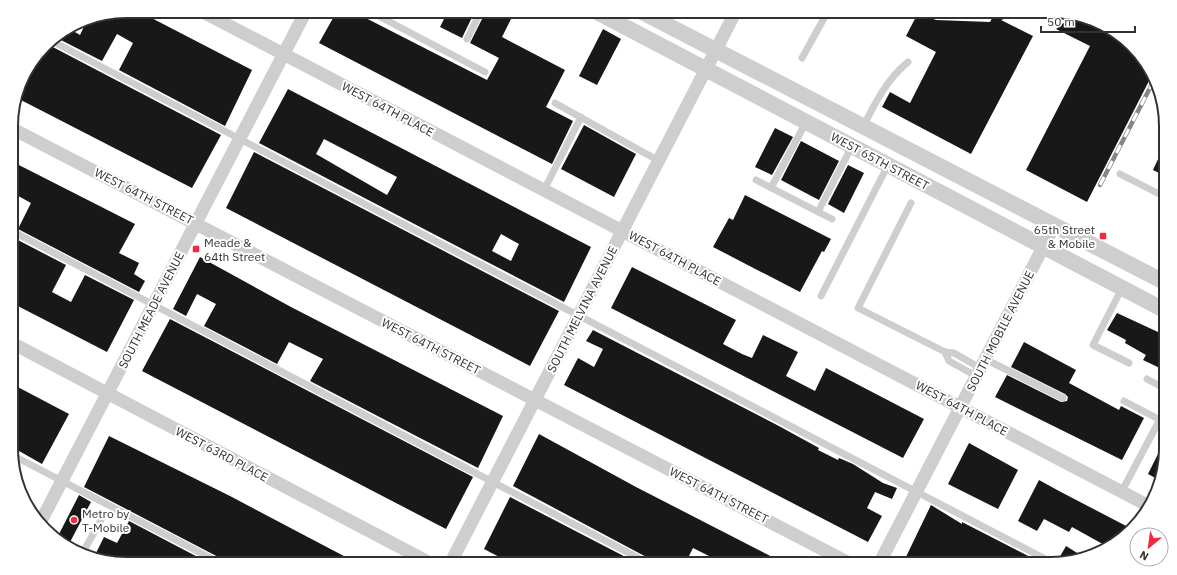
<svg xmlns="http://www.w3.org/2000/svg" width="1177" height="575" font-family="'IBM Plex Sans',sans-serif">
<rect width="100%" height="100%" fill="#fff"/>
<g fill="#181818" fill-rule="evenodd">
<polygon points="126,11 138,11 252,70 225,126 119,70 133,43 117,34 102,61 55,37 68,28 80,35 88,18"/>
<polygon points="337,11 352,11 487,80 499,58 470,43 486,11 515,11 502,37 565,70 546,107 573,121 552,164 319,43"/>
<polygon points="448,11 475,11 462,38 440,27"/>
<polygon points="996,11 1022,11 1022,13 1001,20 1033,36 971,154 882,107 890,92 910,103 936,52 906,36 918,13 936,20 990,22"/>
<polygon points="1072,16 1102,23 1142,56 1151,77 1087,202 1026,170 1090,46 1056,29"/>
<polygon points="603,29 621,39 597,85 579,76"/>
<polygon points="47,44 221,135 192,188 17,98 23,75"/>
<path d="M288 89 591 247 564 302 259 143ZM324 139 397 177 387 195 316 154ZM501 234 519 244 511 261 492 251Z"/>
<polygon points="584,125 636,154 614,197 561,169"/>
<polygon points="775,128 793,137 772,175 755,167"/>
<polygon points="801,141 839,161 819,200 781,180"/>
<polygon points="1165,144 1165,176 1153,170"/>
<polygon points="254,152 559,311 530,366 226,208"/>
<polygon points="11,161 135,224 119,253 139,263 134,274 145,281 139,292 18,229 31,203 11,192"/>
<polygon points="848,165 864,173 844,213 828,204"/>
<polygon points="745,195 831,239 824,252 822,251 800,292 713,247 729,218 733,220"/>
<polygon points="14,238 66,265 52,292 71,302 85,275 134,300 107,352 12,303 12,243"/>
<polygon points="200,257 291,307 503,416 478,468 310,381 323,359 289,342 277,364 204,326 216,304 197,294 186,316 173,309"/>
<polygon points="632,267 736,320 723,344 742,354 752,358 763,335 798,352 786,376 815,391 826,368 924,419 903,458 611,308"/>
<polygon points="1117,313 1158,332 1164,320 1166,320 1166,371 1143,360 1146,355 1125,343 1126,340 1107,330"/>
<polygon points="170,319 473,477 446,529 142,371"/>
<polygon points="593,330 777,425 819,448 818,450 838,460 839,458 853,464 883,483 897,488 892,499 875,492 867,508 882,516 868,542 564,385 578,358 594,367 603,349 586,341"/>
<polygon points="1024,342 1076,370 1069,383 1119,410 1121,406 1144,418 1122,460 995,397 1007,375 1061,402 1067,401 1068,397 1065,394 1011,367"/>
<polygon points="12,384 69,414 42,464 12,447"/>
<polygon points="539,434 636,487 786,564 725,564 693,548 685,564 655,564 652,560 513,486"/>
<polygon points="109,436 230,496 359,564 227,564 224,560 84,487"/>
<polygon points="1164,442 1166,443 1166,449 1159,480 1148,474"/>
<polygon points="969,443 1018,470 998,509 948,484"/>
<polygon points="1039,480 1059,491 1130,528 1115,545 1108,547 1072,527 1069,532 1044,519 1037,531 1018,521"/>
<polygon points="79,495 91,502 68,546 57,538"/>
<polygon points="510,497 639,564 513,564 484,549"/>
<polygon points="931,505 962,524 962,522 1044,564 910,564 904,561"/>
<polygon points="129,521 211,564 126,564 94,557 104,537 117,543"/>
<polygon points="1066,546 1082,556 1060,563 1058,560"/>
</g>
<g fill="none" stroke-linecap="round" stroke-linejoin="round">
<g stroke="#cecece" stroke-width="7">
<polyline points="369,11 485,72"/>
<polyline points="467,39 481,11"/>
<polyline points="50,40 1055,564"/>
<polyline points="802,58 828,11"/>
<polyline points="555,103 659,161"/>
<path d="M863 127C875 103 887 79 908 62"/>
<polyline points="1120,174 1165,197"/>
<polyline points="756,180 832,219"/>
<polyline points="771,188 806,122"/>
<polyline points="544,190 581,117"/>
<polyline points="911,203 858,308 945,352 954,353 980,368"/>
<polyline points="818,212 852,146"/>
<polyline points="12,231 650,564"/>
<polyline points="1122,288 1093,345 1129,363"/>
<polyline points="821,296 888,165"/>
<polyline points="945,352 949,361 976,376"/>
<polyline points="985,359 1063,398"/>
<polyline points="1166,377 1160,386 1166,389"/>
<polyline points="1147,379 1160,386"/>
<polyline points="1124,401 1166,423"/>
<polyline points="12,455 222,564"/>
<polyline points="1122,491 1160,419"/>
<polyline points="82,554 101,520"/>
</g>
<g stroke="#cecece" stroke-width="13">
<polyline points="201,11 1149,506"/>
<polyline points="11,128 851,564"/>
<polyline points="12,343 432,564"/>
<polyline points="40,523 306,11"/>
<polyline points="450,564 736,11"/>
<polyline points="879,564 1054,226"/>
</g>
<g stroke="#cecece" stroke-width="16">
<polyline points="595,11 1166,311"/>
<polyline points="640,11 1166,283"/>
</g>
<defs>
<polyline id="rail" points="1100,185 1153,82"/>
</defs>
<use href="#rail" stroke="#868686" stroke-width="4.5"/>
<use href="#rail" stroke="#fff" stroke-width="3" stroke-dasharray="9" stroke-linecap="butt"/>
</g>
<g fill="#f42840" stroke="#fff" stroke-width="1.5">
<rect x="1099" y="232" width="8" height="8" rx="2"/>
<rect x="192" y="245" width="8" height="8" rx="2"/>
<circle cx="74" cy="520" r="4"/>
</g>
<g text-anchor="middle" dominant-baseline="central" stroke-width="4" stroke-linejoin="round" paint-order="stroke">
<g font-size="12" fill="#313131" stroke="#fff">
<text transform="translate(388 109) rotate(28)">WEST 64TH PLACE</text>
<text transform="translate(880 161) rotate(28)">WEST 65TH STREET</text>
<text transform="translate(144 196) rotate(27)">WEST 64TH STREET</text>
<text transform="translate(675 258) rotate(28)">WEST 64TH PLACE</text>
<text transform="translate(582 309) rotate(-63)">SOUTH MELVINA AVENUE</text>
<text transform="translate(151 310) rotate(-63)">SOUTH MEADE AVENUE</text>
<text transform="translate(1000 331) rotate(-63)">SOUTH MOBILE AVENUE</text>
<text transform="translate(431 346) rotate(27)">WEST 64TH STREET</text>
<text transform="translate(962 408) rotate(28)">WEST 64TH PLACE</text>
<text transform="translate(222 454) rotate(28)">WEST 63RD PLACE</text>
<text transform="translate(719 495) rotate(27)">WEST 64TH STREET</text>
</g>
<g font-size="12" fill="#313131" stroke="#fff" text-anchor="start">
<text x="1095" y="229" text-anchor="end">65th Street<tspan x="1095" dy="14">&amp; Mobile</tspan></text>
<text x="204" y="242">Meade &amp;<tspan x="204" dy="14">64th Street</tspan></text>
<text x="82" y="513">Metro by<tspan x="82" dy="14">T-Mobile</tspan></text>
</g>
</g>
<path d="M0 0H1177V575H0ZM126 18H1051A108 108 0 0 1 1159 126V449A108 108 0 0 1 1051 557H126A108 108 0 0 1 18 449V126A108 108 0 0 1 126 18Z" fill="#fff" fill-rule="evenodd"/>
<path fill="none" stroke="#313131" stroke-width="2" d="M126 18H1051A108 108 0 0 1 1159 126V449A108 108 0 0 1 1051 557H126A108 108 0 0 1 18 449V126A108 108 0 0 1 126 18Z"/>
<g transform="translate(1149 547) rotate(209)"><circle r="19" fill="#ffffff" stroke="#adadad"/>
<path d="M0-3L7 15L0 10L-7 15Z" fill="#f42840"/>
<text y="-6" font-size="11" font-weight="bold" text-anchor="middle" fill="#313131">N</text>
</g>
<path d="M1041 26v6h94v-6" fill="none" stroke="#313131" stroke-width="2"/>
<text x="1047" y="26" font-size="12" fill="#313131" stroke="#ffffff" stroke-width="3" paint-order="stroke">50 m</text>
</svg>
